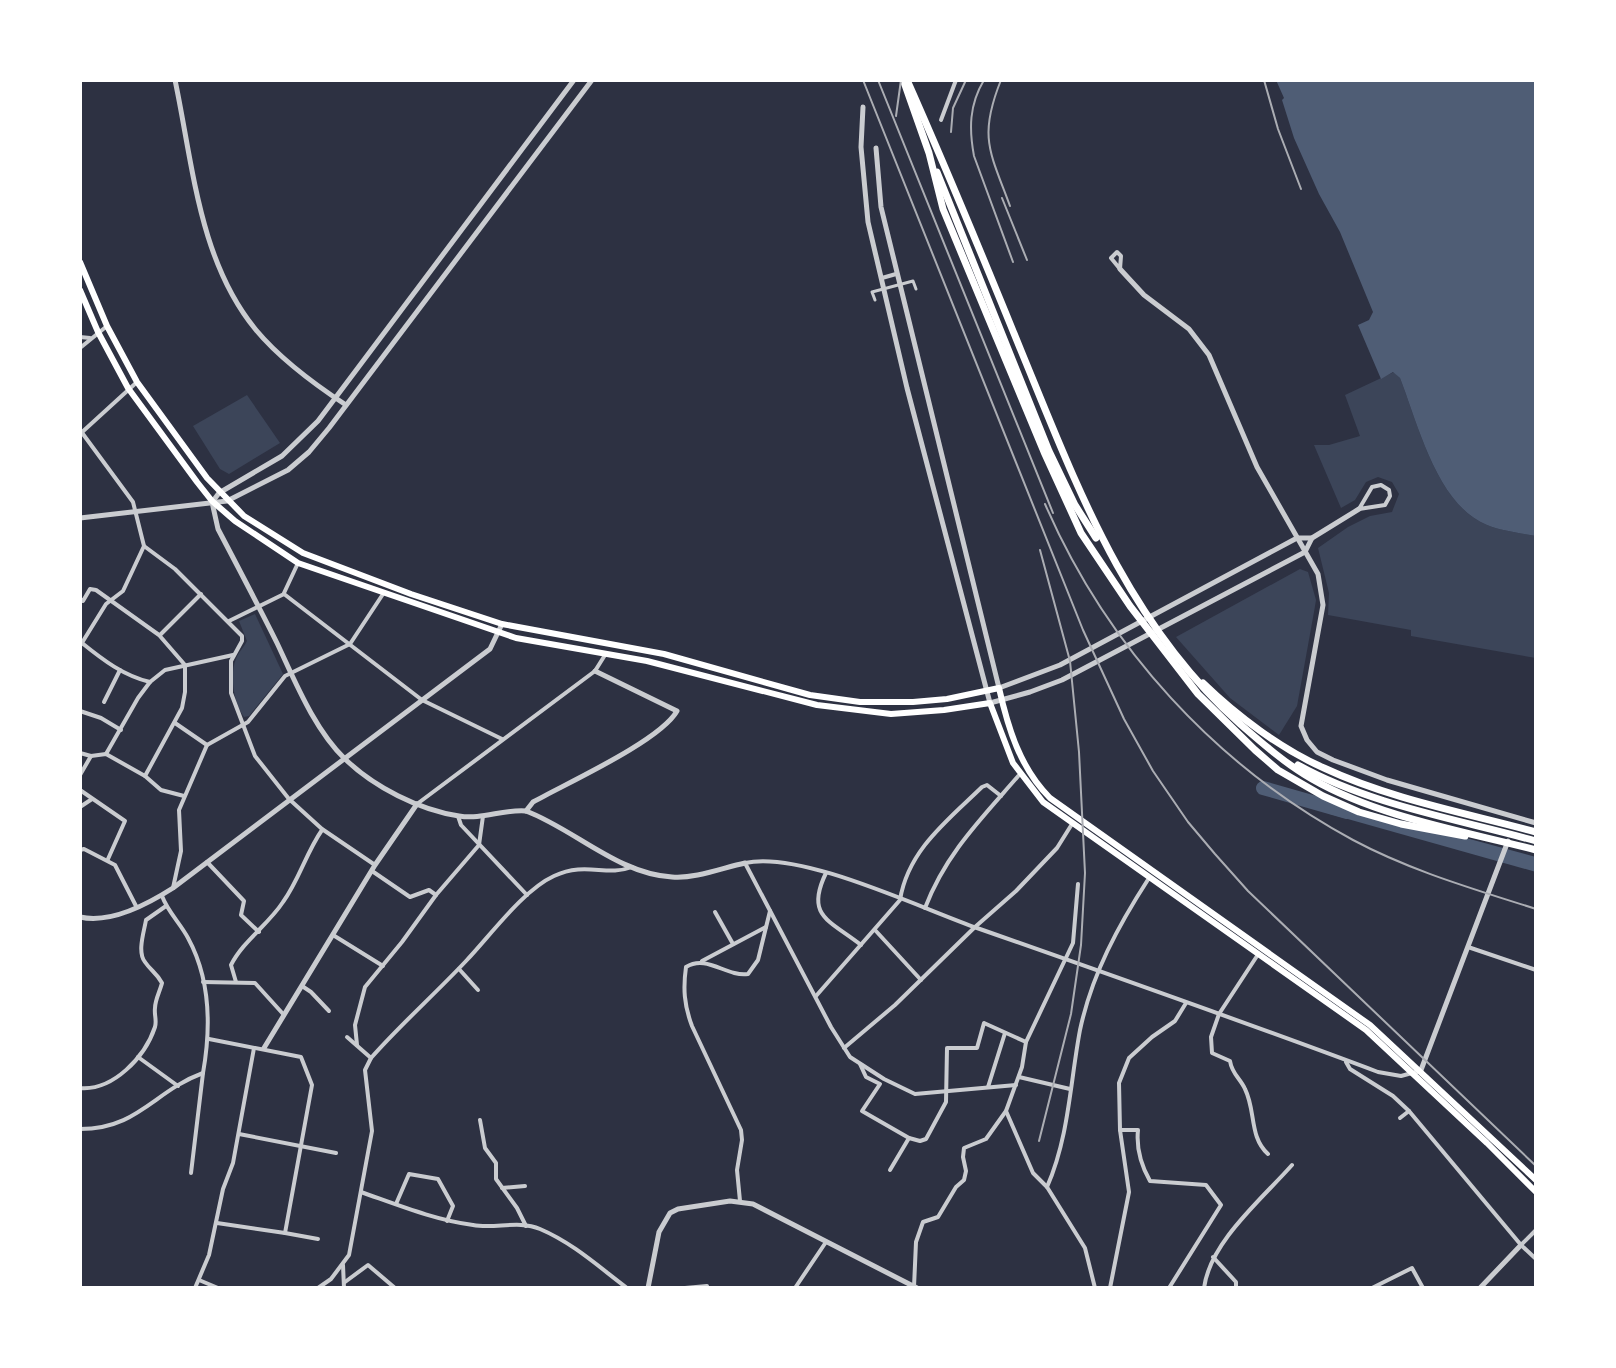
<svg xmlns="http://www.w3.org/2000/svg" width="1616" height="1368" font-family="'PT Sans Narrow',sans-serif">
<rect width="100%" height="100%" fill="#2d3142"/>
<g fill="#3c4559">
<path d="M1394 372 1400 378C1418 424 1437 505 1487 525 1502 531 1520 533 1536 536V658L1411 636V630L1328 615 1329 593 1318 548 1348 527 1370 516 1392 512 1399 494 1392 482 1378 477 1366 482 1355 500 1341 508 1314 445H1329L1360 436 1345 395Z"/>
<polygon points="247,395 280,443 229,474 220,469 193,426"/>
<polygon points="1300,569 1308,572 1316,600 1314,612 1297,706 1279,735 1230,698 1176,637"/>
<path d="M255 614 283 674 249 716 244 717C234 704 229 675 236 659 238 653 244 647 247 641L239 621Z"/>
</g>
<g fill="#4f5d75">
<path d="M1276 80H1536V536C1520 533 1502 531 1487 525 1437 505 1418 424 1400 378L1393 372 1381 379 1358 325 1369 320 1373 312 1340 232 1319 194 1294 138 1282 100 1284 98Z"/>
<polygon points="1333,802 1536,857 1536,872 1330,814"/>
</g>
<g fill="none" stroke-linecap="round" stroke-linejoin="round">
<polyline stroke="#4f5d75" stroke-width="14" points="1263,788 1347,812"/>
<polyline stroke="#caccd0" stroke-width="3" points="875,300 872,292 913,281 916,289"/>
<g stroke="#caccd0" stroke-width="4">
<polyline points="941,120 956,80"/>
<polygon points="1117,252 1121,256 1120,269 1111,258"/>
<polyline points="882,278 896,274"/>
<polyline points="80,337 90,338"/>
<polyline points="80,348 107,326"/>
<polyline points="80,430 133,502 144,546 123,591 106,604 80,646"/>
<polyline points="80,434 137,382"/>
<polygon points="1381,485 1389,490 1390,496 1385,505 1359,509 1372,487"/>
<polyline points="144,546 175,569 242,636 242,641 231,661 231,693 255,756 289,799 322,829 375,865"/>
<polyline points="80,563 80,578"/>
<polyline points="284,593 298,563"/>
<polyline points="80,599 83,601 90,589 96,590 159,635 185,665 185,692 182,708 145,776"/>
<polyline points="229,621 284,594 422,700 502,739"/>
<polyline points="160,635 201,594"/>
<path d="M82 643C103 660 124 676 150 682"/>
<polyline points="104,702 120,670"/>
<polyline points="80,711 101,718 121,730"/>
<polyline points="175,723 207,745"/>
<polyline points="80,753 91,756 106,754 145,776 161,790 184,796"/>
<polyline points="106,754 138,698 150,682 165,670 233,655"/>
<polyline points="80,775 91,756"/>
<polyline points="80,790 125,821 108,859"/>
<polyline points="417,804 595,671 605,655"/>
<polyline points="80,807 92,799"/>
<polyline points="458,816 461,825 527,895"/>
<polyline points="80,850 84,849 115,865 136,906"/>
<polyline points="207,862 244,901 241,915 259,932"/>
<polyline points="372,871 410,897 429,890 436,895"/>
<path d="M826 873C805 916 829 920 861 945"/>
<polyline points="173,888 181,851 179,810 207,745 248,722 285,676 350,644 383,594"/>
<path d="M925 908C946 853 982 818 1020 774"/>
<polyline points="715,912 733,944"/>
<polyline points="875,930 921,980"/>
<polyline points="333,935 383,966"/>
<polyline points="1468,947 1536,970"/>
<path d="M1257 956 1219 1014 1211 1037 1212 1053 1230 1061C1232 1074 1240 1078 1245 1089 1256 1111 1249 1137 1268 1154"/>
<polyline points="702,961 766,927"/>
<polyline points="459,969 478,990"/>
<polyline points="203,982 255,983 284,1015"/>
<path d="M236 982 231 965C243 941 268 925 283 902 299 880 306 853 322 830"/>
<polyline points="302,986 311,992 329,1011"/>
<path d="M816 996 900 900C908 850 948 820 982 787L987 785 1001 796"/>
<polyline points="347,1037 371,1058"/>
<polyline points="209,1039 301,1057 312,1085 285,1233 217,1223"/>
<polyline points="357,1045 355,1025 365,987 402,942 436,895 479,845 483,816"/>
<polyline points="844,1048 895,1005 975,927 1016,891 1057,848 1072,824"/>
<polyline points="138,1057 178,1086"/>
<polyline points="1346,1062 1350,1069 1393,1096 1409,1111 1521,1245 1536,1259"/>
<polyline points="860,1064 866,1077 880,1084 862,1111 909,1138 890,1170"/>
<polyline points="1019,1077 1070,1089"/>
<path d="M1016 1085 915 1094 884 1079 850 1057 831 1027 745 863C800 850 920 908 977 928 1111 975 1245 1022 1378 1072L1401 1076 1412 1073"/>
<polyline points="988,1087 1005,1033"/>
<path d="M80 1088C113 1091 145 1057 155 1027 157 1020 154 1015 155 1008 155 1000 160 991 162 983 156 972 151 971 145 962 137 952 144 932 146 920L166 906"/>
<polyline points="1006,1111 1033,1173 1047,1187 1085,1248 1095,1288"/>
<polyline points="1400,1118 1409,1111"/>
<polyline points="480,1120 485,1148 496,1163 496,1179 517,1208 526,1226"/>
<path d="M80 1129C138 1129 154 1091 203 1073 211 1028 211 980 188 938 180 923 168 912 162 896"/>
<path d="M1120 1130H1138C1136 1149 1141 1165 1150 1181L1206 1185 1221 1205 1169 1288"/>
<polyline points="239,1134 336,1153"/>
<polyline points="909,1138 920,1141 926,1139 946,1102 947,1048 977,1048 984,1023 1026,1042"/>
<polyline points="191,1173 203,1073"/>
<path d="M1047 1187C1069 1137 1070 1083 1080 1030 1092 974 1118 926 1149 878"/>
<polyline points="502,1188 525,1186"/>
<path d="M361 1192C398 1205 435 1220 473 1225 495 1229 519 1220 540 1229 573 1243 599 1267 627 1288"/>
<path d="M740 1201 737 1170 742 1140 741 1130 692 1026C684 1005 683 988 686 967 707 954 726 977 748 974L758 960 770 911"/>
<polyline points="396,1204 409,1174 438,1179 453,1206 447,1221"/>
<polyline points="285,1233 318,1239"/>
<polyline points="1521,1245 1536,1230"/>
<polyline points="1213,1257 1236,1282 1236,1288"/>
<polyline points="343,1265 344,1288"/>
<polyline points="199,1280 218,1288"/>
<polyline points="345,1282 368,1265 395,1288"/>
<polyline points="914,1287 916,1242 923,1222 938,1217 956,1187 964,1180 966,1171 963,1157 964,1148 986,1139 1006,1111 1022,1067 1026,1042 1073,943 1078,884"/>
<polyline points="195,1288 209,1255 223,1189 233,1163 254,1048"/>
<path d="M318 1288 331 1279 349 1255 372 1131 365 1070 371 1058C401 1024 435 994 466 961 490 936 523 890 554 876 586 861 606 877 632 867"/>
<polyline points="685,1288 707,1286"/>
<polyline points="795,1288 826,1242"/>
<polyline points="1110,1288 1129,1192 1120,1130 1119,1083 1129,1058 1152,1037 1175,1021 1186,1003"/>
<path d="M1204 1288C1210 1242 1262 1199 1292 1165"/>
<polyline points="1372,1288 1412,1268 1423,1288"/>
</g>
<g stroke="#caccd0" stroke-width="5">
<path d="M175 80C193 165 199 261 256 330 281 360 314 384 346 405"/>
<polyline points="863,107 861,147 868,222 907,388 990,703 1030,692 1062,680 1305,552 1312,538"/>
<polyline points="876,148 881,207 999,688 1060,665 1297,538 1312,538 1359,509"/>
<polyline points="1120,269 1144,295 1189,329 1209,355 1257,467 1318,574 1323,605 1301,726 1307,740 1317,752 1333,760 1387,780 1536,823"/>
<polyline points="213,501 219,493 282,456 318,421 574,80"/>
<path d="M212 502 218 529C238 567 258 605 277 643 295 681 314 729 345 759 374 787 419 810 459 816 482 820 503 809 526 811 574 829 618 874 672 877 695 879 722 868 745 863"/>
<polyline points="80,518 227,501 288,470 309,452 329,428 592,80"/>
<path d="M526 811 533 802C567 783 660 741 677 711L595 671"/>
<path d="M80 917C110 924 148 904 173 888L490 649 502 624"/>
<polyline points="264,1048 375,865 417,804"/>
<polyline points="1416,1072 1421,1070 1508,841"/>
<polyline points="648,1288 659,1232 670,1213 678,1209 730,1201 753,1204 917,1288"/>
<polyline points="1480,1288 1521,1245"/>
</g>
<g stroke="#fff" stroke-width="6">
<path d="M80 262 107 326 137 382 207 478 244 516 303 553 411 594 502 624 664 654 810 695 860 702H913L947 699 999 688C1008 728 1020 768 1050 798L1370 1025 1536 1180"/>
<polyline points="80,290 98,332 128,388 197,482 212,501 235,521 298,563 516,638 647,661 817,705 891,714 944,710 990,703 1013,763 1043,802 1366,1030 1487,1143 1536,1192"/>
</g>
<g stroke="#fff" stroke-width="7">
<path d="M907 80C947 170 985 262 1022 353 1078 489 1127 623 1240 724 1263 744 1286 764 1312 779 1378 817 1463 831 1536 850"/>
<polyline points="904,82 929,153 943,209 1044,452 1081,533 1130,606 1198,694 1255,750 1278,770 1323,796 1359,812 1401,824 1465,836"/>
<polyline points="937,172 1049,451 1075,505 1096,538"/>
<path d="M1203 683C1237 716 1281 749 1324 768 1390 799 1466 813 1536 832"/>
<path d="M1298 765C1370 805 1457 819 1536 841"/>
</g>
<g stroke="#abadb3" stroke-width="2">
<polyline points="863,80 1083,630 1124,719 1153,771 1188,822 1215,854 1248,891 1536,1166"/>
<polyline points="878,80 1053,513"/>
<path d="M984 80C969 105 969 129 974 156L1013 262"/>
<path d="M1001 80C978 137 990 152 1010 206"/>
<polyline points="1264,80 1278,129 1301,189"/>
<polyline points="896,116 901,80"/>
<polyline points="951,132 953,108 966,80"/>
<polyline points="1002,198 1027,260"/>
<path d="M1045 504C1107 647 1216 766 1353 840 1411 871 1474 889 1536 909"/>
<polyline points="1039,1141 1071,1014 1081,945 1085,873 1079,752 1070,661 1040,550"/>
</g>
</g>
<rect width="1616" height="1368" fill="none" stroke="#ffffff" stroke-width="164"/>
</svg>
